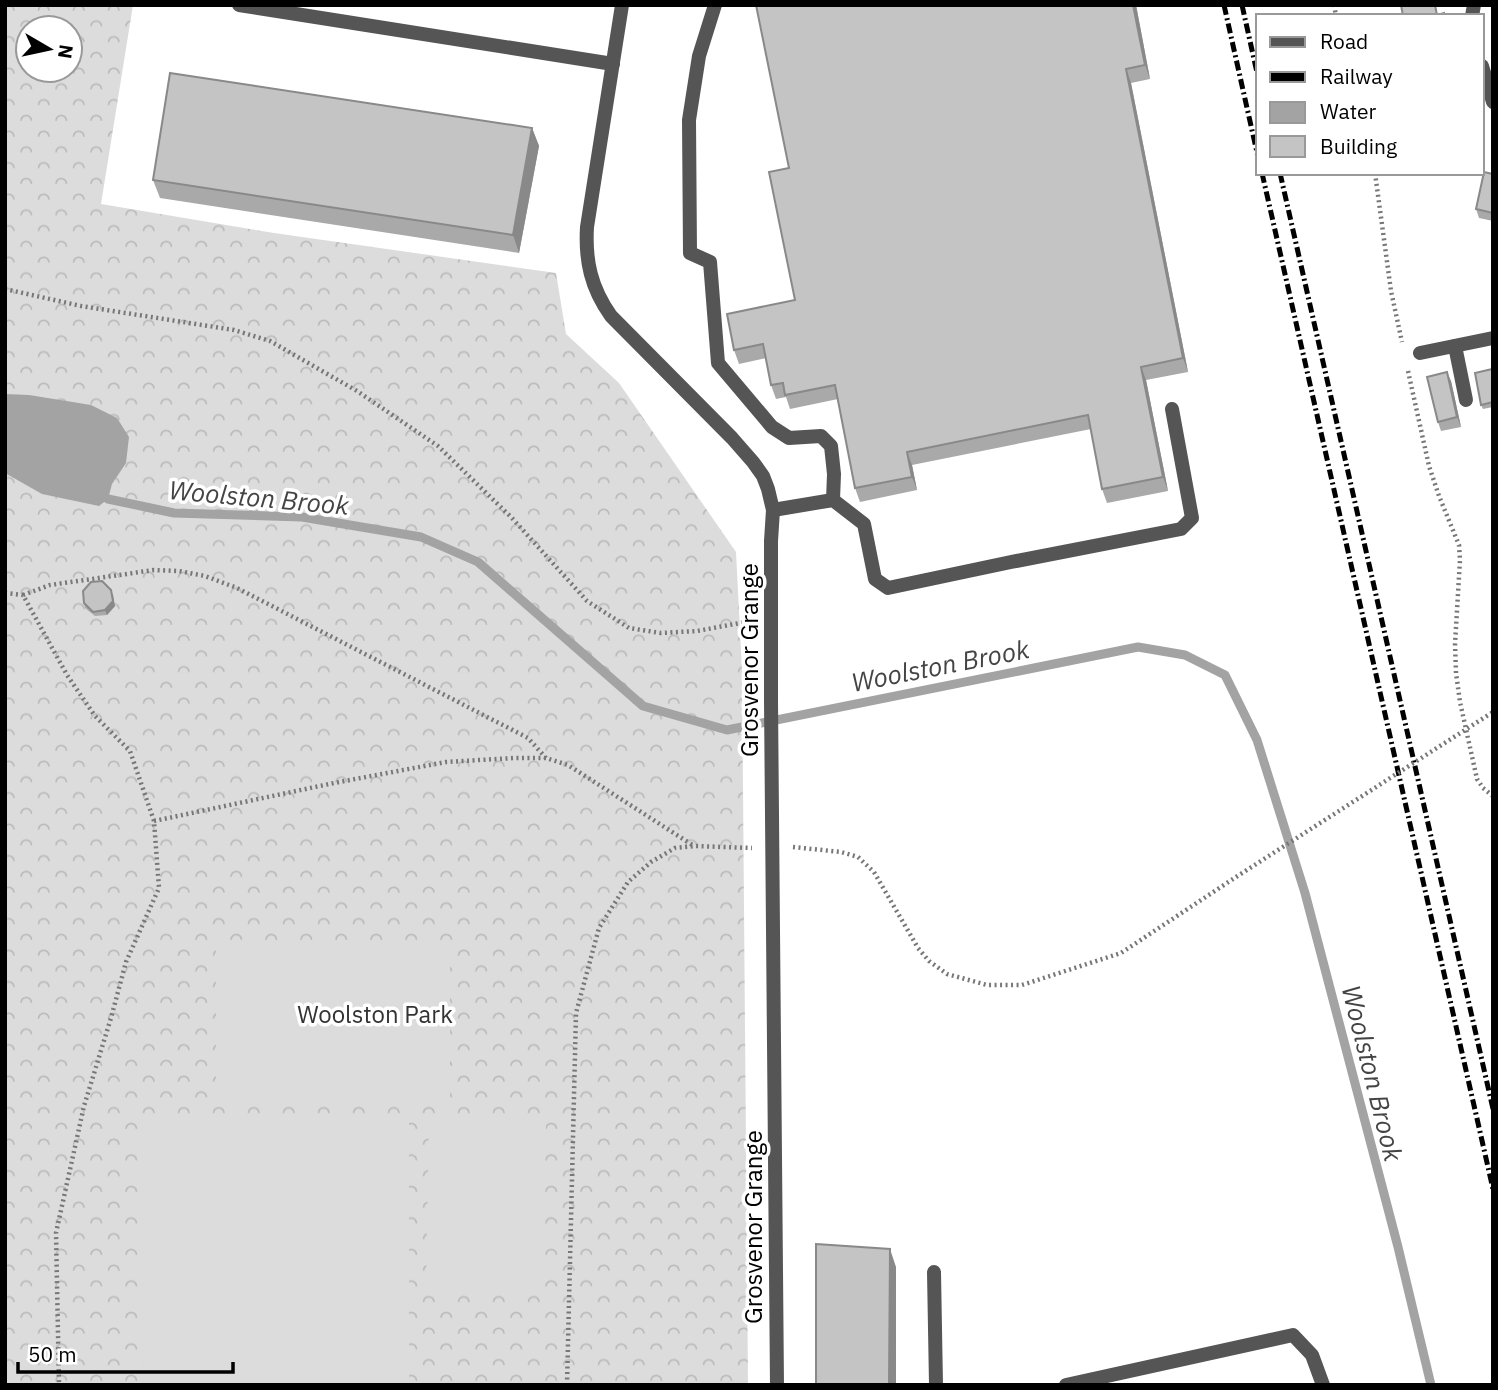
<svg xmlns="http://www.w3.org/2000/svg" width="1498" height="1390" font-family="'IBM Plex Sans',sans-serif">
<defs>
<pattern id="forest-crowns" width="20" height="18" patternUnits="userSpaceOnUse" patternTransform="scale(1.75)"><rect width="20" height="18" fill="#dcdcdc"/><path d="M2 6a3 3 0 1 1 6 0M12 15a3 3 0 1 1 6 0" fill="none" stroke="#bbb"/></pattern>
</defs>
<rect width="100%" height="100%" fill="#fff"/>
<path fill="url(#forest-crowns)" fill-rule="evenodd" d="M5 5H133L101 204 274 233 556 273 566 334 619 383 736 552 742 670 748 1385H5ZM28 28H70V70H28Z"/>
<g fill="#dcdcdc">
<polygon points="450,942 450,1099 216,1100 216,943"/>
<polygon points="142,1115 409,1115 409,1385 143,1385"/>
<polygon points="429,1116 546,1118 543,1290 426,1288"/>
</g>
<polygon fill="#a3a3a3" points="5,394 29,395 91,405 117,418 129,437 126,463 112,484 108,499 99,506 42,494 5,473"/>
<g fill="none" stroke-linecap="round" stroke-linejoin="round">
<polyline stroke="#a3a3a3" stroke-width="9" points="99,493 108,499 174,513 302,517 421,537 478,562 643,706 727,730 1138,647 1185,655 1225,675 1257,740 1305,893 1398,1247 1431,1385"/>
<g stroke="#777" stroke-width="4.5" stroke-dasharray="2 3.5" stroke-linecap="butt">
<polyline points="1334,5 1336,16"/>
<polyline points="1375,173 1391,291 1402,342"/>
<polyline points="5,289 81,306 234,330 270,341 357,391 438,446 511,517 587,601 629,628 661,633 697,631 751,621"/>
<polyline points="1408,371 1429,466 1439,496 1459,545 1460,560 1455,644 1456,673 1460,702 1477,779 1483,788 1493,796"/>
<polyline points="5,593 23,595 67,675 95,716 130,751 154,821 159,888 126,962 111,1018 84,1106 56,1233 59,1385"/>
<polyline points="23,595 50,585 154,570 179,571 205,576 237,588 528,738 546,758"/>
<polyline points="154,821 334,783 446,762 514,758 546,758 568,765 694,846"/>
<polyline points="793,847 841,852 858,857 874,872 918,948 929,961 947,974 987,985 1022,985 1121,953 1236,877"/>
<polyline points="567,1385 576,1013 599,928 628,882 651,862 675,848 695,846 752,848"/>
</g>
<g stroke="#555" stroke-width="14">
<polyline points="239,5 613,64"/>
<polyline points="715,5 699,56 689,120 690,253 710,262 718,363 772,427 789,438 821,436 831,446 834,474 833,500"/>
<polyline points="1455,346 1466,400"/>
<polyline points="1420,353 1493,338"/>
<polyline points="773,510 833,500 864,524 875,579 888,588 1011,562 1181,529 1192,518 1172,409"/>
<polyline points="934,1272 936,1385"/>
<polyline points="1066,1385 1293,1335 1312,1355 1323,1385"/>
</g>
<g stroke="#555" stroke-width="14">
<path d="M622 5 587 227C585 261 591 288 611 316L732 438 753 462 763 476 768 489 773 510 771 541V701L777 1385"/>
<polyline points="1472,16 1474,5"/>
<polyline points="1482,66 1493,102"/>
</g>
<g stroke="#000" stroke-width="5" stroke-dasharray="10 3.5 2 3.5" stroke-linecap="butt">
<polyline points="1224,5 1258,157"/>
<polyline points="1242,5 1258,77"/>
<polyline points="1262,173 1493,1189"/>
<polyline points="1280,173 1493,1109"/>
</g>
<polyline stroke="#777" stroke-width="4.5" stroke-dasharray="2 3.5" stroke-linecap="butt" points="1236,877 1493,712"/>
</g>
<g fill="#a9a9a9">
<polygon points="756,5 1136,5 1150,79 1131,83 1188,372 1146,380 1168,491 1107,503 1102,489 1091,429 912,465 917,490 860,502 855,488 838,399 790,409 786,397 776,399 771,385 766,358 739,364 734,350 795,300 789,168"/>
<polygon points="532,128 539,146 519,253 160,198 153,180"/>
<polygon points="1493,174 1493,221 1479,218 1476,209"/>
<polygon points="1493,371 1493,407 1483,409 1481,405"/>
<polygon points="1451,381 1461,427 1441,431 1438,422"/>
<polygon points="113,594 115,606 107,615 95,616 85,608 84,603"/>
</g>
<g fill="#898989">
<polygon points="1133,5 1136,5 1150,79 1145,65"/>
<polygon points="1126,69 1131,83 1188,372 1183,358"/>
<polygon points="532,128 539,146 519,253 513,235"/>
<polygon points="1141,367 1146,380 1168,491 1163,477"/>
<polygon points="1447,372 1451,381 1461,427 1457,417"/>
<polygon points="907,452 912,465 917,490 912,477"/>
<polygon points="111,590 115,606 107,615 105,610"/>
<polygon points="890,1249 896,1267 896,1385 889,1385"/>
</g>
<g fill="#c4c4c4" stroke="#898989" stroke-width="2">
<polygon points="756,5 1133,5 1145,65 1126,69 1183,358 1141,367 1163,477 1102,489 1088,415 907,452 912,477 855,488 835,385 785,395 783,383 771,385 763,344 734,350 727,314 795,300 769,172 789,168"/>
<polygon points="1401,5 1435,5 1437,15 1444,13 1444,16 1403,16"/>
<polygon points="170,73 532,128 513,235 153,180"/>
<polygon points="1484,172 1493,174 1493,213 1476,209"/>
<polygon points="1492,369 1493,402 1481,405 1475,373"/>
<polygon points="1447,372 1457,417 1438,422 1427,377"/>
<polygon points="102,581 111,590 113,601 105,610 93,612 84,603 83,591 91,582"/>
<polygon points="816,1244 890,1249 889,1385 816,1385"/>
</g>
<g text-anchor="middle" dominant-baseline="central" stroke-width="7" stroke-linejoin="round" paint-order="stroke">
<g font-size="24" fill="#000" stroke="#fff">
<text transform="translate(749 660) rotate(-90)">Grosvenor Grange</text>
<text transform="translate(753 1227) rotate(-90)">Grosvenor Grange</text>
</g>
<g font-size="24" fill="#333" stroke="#fff">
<text x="375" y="1014">Woolston Park</text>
</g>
<g font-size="26" font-style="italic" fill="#444" stroke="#fff">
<text transform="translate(259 497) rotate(5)">Woolston Brook</text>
<text transform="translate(940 665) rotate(-11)">Woolston Brook</text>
<text transform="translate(1373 1073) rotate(76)">Woolston Brook</text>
</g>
</g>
<rect width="1498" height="1390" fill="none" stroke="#000000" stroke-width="14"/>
<rect x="1256" y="14" width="228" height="161" fill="#ffffff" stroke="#999999" stroke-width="2"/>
<rect x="1270" y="37" width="35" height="10" fill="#555555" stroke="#999999" stroke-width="2"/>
<text x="1320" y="49" font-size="21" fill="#000000">Road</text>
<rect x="1270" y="72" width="35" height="10" fill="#000000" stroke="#999999" stroke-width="2"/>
<text x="1320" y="84" font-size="21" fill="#000000">Railway</text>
<rect x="1270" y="102" width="35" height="21" fill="#a3a3a3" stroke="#999999" stroke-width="2"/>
<text x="1320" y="119" font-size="21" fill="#000000">Water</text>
<rect x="1270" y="136" width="35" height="21" fill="#c4c4c4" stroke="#999999" stroke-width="2"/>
<text x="1320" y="154" font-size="21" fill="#000000">Building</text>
<g transform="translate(49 49) rotate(99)"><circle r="33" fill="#ffffff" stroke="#999999" stroke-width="2"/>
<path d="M0-5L12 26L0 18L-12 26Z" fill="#000000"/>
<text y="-10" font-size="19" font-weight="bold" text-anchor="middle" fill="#000000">N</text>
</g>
<path d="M18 1362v10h215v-10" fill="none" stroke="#000000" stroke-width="3.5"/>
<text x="28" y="1362" font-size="21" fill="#000000" stroke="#ffffff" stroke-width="5" paint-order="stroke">50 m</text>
</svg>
